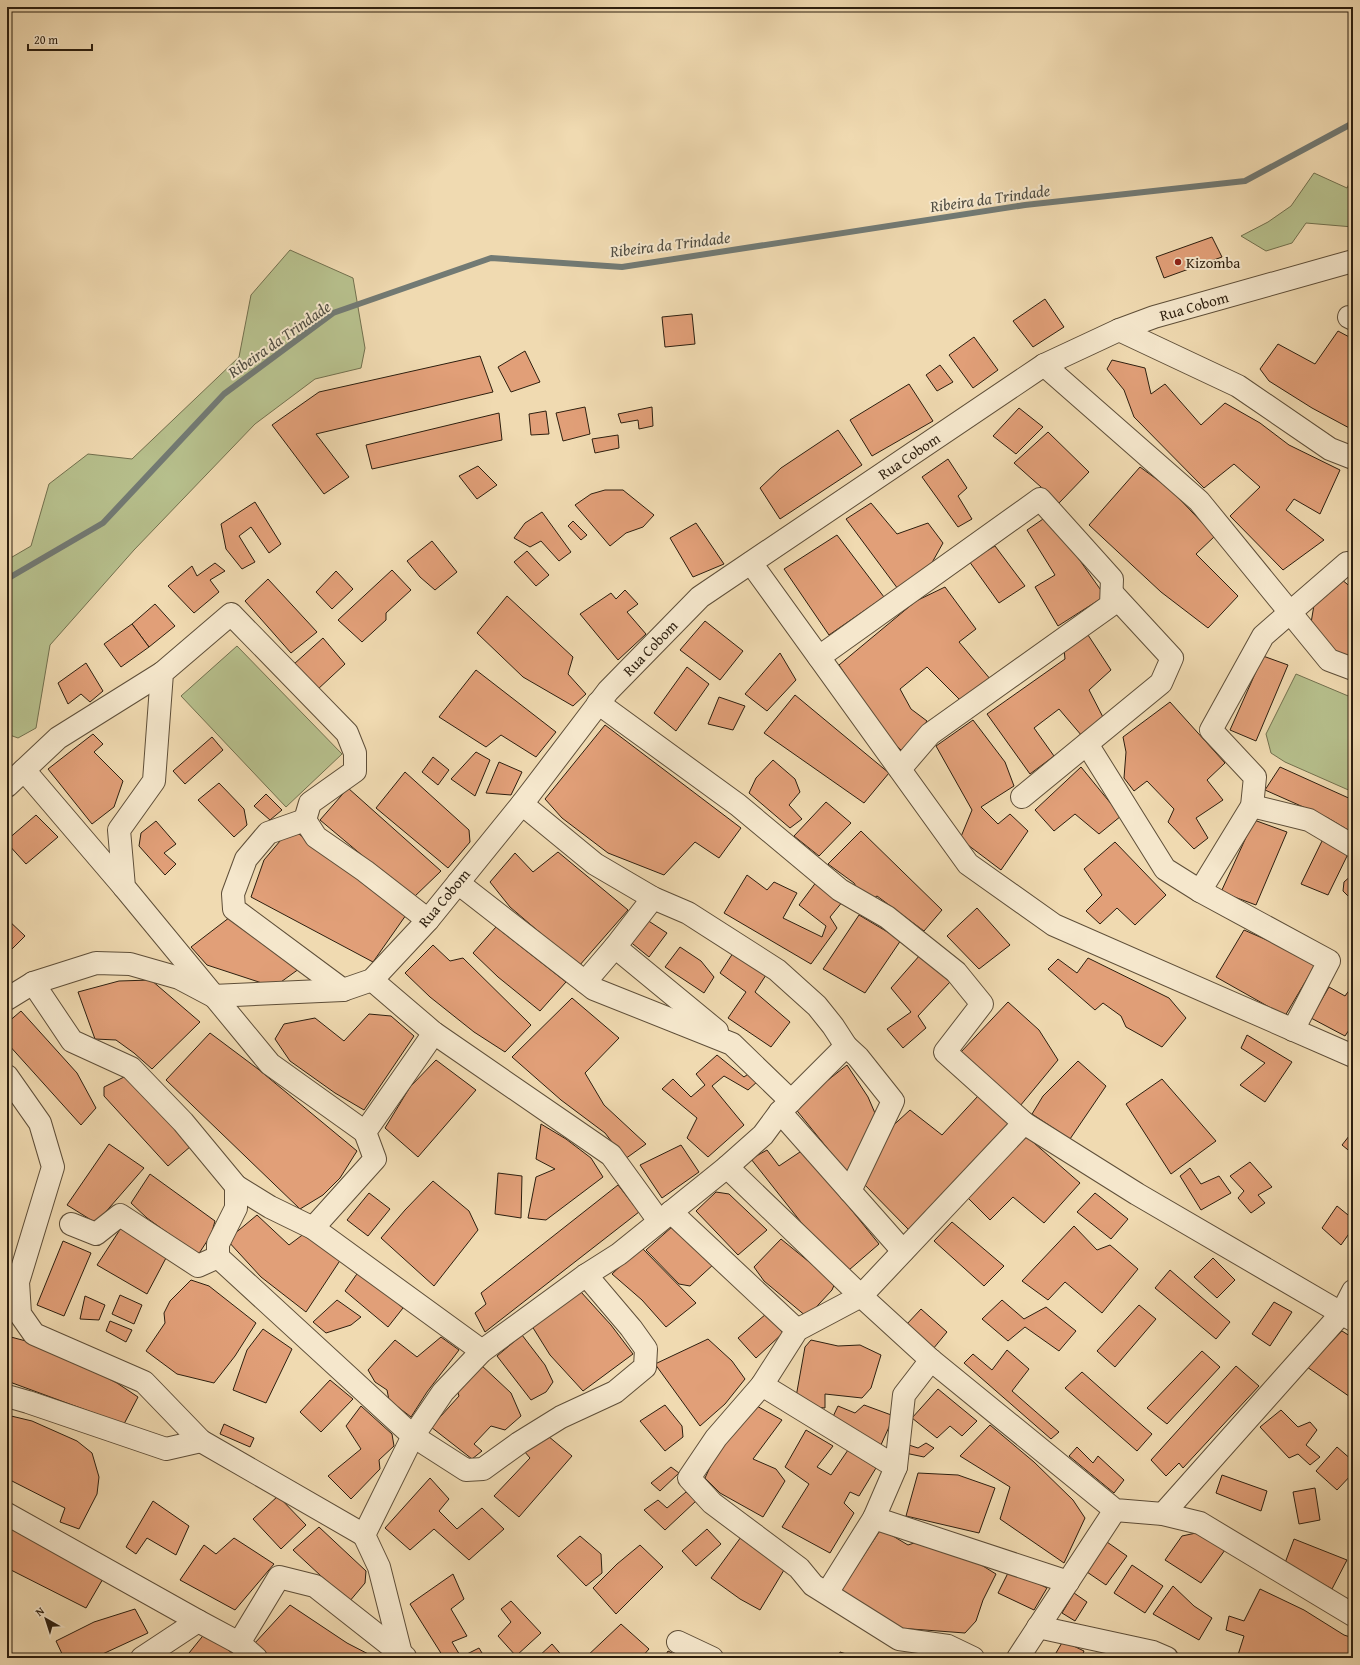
<svg xmlns="http://www.w3.org/2000/svg" width="1360" height="1665" font-family="'Gentium Book Plus',serif">
<rect width="100%" height="100%" fill="#f0dab1"/>
<filter id="stains"><feTurbulence type="fractalNoise" baseFrequency=".005" numOctaves="4"/><feColorMatrix values="0 0 0 0 .2 0 0 0 0 .09 0 0 0 0 .02 0 0 0 .5 -.17"/></filter>
<radialGradient id="worn" r=".72"><stop offset=".6" stop-color="#630" stop-opacity="0"/><stop offset="1" stop-color="#630" stop-opacity=".3"/></radialGradient>
<g fill="#b7c08d" stroke="#72704e">
<polygon points="1314,173 1347,188 1353,176 1353,227 1306,223 1292,243 1266,251 1241,236 1268,222 1291,206"/>
<polygon points="290,250 353,278 365,348 361,368 315,379 255,424 134,550 50,645 36,728 18,738 7,734 7,560 31,546 49,484 88,454 132,459 239,357 251,295"/>
<polygon points="237,646 342,754 286,807 181,696"/>
<polygon points="1296,674 1353,698 1353,792 1285,762 1271,753 1266,734"/>
</g>
<g fill="none" stroke-linecap="round" stroke-linejoin="round">
<polyline stroke="#727a74" stroke-width="6" points="7,579 103,523 224,394 333,313 491,258 622,267 1025,205 1245,181 1353,123"/>
</g>
<g fill="#e19f78" stroke="#2d1f0f">
<polygon points="1212,237 1222,257 1164,278 1156,257"/>
<polygon points="1045,299 1064,327 1033,347 1013,321"/>
<polygon points="692,314 695,344 665,347 662,317"/>
<polygon points="1338,331 1353,339 1353,430 1312,408 1269,381 1260,369 1278,344 1315,364"/>
<polygon points="974,337 998,370 973,388 949,355"/>
<polygon points="525,351 540,382 511,392 498,367"/>
<polygon points="480,356 493,392 316,434 349,477 324,494 272,425 319,392"/>
<polygon points="1112,360 1145,368 1151,394 1165,384 1201,425 1225,403 1260,423 1289,445 1340,470 1320,514 1294,499 1286,510 1324,540 1283,570 1230,516 1260,487 1234,464 1204,488 1134,417 1124,390 1107,369"/>
<polygon points="940,365 953,382 937,391 926,375"/>
<polygon points="909,384 933,421 872,456 850,420"/>
<polygon points="585,407 590,434 563,441 556,413"/>
<polygon points="652,407 653,426 639,429 638,420 621,423 618,414"/>
<polygon points="1019,408 1043,427 1016,454 993,436"/>
<polygon points="546,411 549,434 531,435 529,414"/>
<polygon points="499,413 502,440 372,469 366,445"/>
<polygon points="838,430 862,465 780,519 760,488 781,468"/>
<polygon points="1048,432 1089,472 1059,503 1014,463"/>
<polygon points="618,435 619,448 595,453 592,439"/>
<polygon points="948,459 967,488 958,496 972,519 958,527 922,477"/>
<polygon points="478,466 497,485 477,499 459,476"/>
<polygon points="1140,467 1170,489 1215,536 1196,554 1238,596 1208,628 1161,592 1089,525"/>
<polygon points="605,490 623,490 654,515 643,527 626,533 610,546 575,505 591,494"/>
<polygon points="255,502 281,544 269,553 251,527 239,536 255,562 242,569 226,549 221,524"/>
<polygon points="871,503 897,534 928,523 943,543 929,568 898,589 846,519"/>
<polygon points="542,512 571,552 559,561 541,541 530,547 514,538 525,523"/>
<polygon points="1046,517 1069,545 1105,596 1058,626 1035,587 1055,575 1027,530"/>
<polygon points="573,521 587,535 581,540 568,526"/>
<polygon points="696,523 724,564 693,577 670,538"/>
<polygon points="837,535 884,597 829,635 784,569"/>
<polygon points="432,541 457,572 435,590 420,577 407,561"/>
<polygon points="995,546 1025,586 999,603 969,561"/>
<polygon points="527,551 549,575 536,586 514,562"/>
<polygon points="215,563 225,571 210,580 219,592 194,613 168,586 192,566 197,576"/>
<polygon points="392,570 411,590 386,613 386,620 362,642 338,620"/>
<polygon points="336,571 353,589 332,609 316,592"/>
<polygon points="268,579 317,632 291,653 245,601"/>
<polygon points="1341,579 1353,589 1353,606 1349,617 1353,618 1353,658 1334,652 1311,623 1314,605"/>
<polygon points="945,587 976,629 959,642 991,680 961,701 927,667 900,689 911,709 927,721 906,755 882,731 839,665 916,601"/>
<polygon points="625,590 638,604 627,612 646,634 618,660 580,614 611,593 616,599"/>
<polygon points="507,596 573,657 568,674 586,694 573,706 523,677 477,633"/>
<polygon points="155,604 175,626 149,647 132,624"/>
<polygon points="705,621 743,651 720,680 680,650"/>
<polygon points="132,624 149,647 121,667 104,644"/>
<polygon points="1088,635 1111,670 1089,690 1105,721 1082,736 1059,709 1034,728 1054,756 1030,774 987,714 1065,659 1064,649"/>
<polygon points="323,638 345,664 317,690 294,664"/>
<polygon points="780,653 796,680 767,711 745,694"/>
<polygon points="1263,656 1288,665 1256,741 1230,730"/>
<polygon points="86,663 103,691 90,702 81,694 68,704 58,683"/>
<polygon points="687,667 709,684 676,731 654,713"/>
<polygon points="476,670 556,732 536,757 501,735 486,747 439,717"/>
<polygon points="795,695 889,773 864,803 764,733"/>
<polygon points="719,697 745,706 733,730 708,724"/>
<polygon points="1170,702 1225,763 1207,780 1223,800 1196,818 1208,838 1194,849 1168,822 1174,809 1147,781 1134,791 1124,778 1126,752 1123,737"/>
<polygon points="973,720 1005,762 1014,786 981,807 998,824 1010,814 1028,831 1001,870 960,839 972,810 936,746"/>
<polygon points="605,725 741,828 719,858 695,842 664,875 608,853 562,818 545,799"/>
<polygon points="93,734 103,744 94,752 123,781 114,807 92,824 48,769"/>
<polygon points="212,737 223,750 185,784 173,771"/>
<polygon points="476,752 490,760 475,796 451,779"/>
<polygon points="433,757 449,770 438,785 422,772"/>
<polygon points="773,760 795,779 800,792 789,805 802,819 790,828 749,793 756,778"/>
<polygon points="499,762 522,772 511,795 486,793"/>
<polygon points="1081,767 1121,816 1099,834 1075,814 1054,831 1035,810"/>
<polygon points="1280,767 1353,800 1353,833 1328,818 1265,790"/>
<polygon points="405,772 469,830 470,842 448,868 376,808"/>
<polygon points="219,783 244,809 247,825 234,837 198,800"/>
<polygon points="348,788 441,871 413,898 320,820"/>
<polygon points="266,794 282,810 270,820 254,806"/>
<polygon points="826,802 851,823 819,856 794,836"/>
<polygon points="36,815 58,837 26,864 7,843 7,840"/>
<polygon points="1254,820 1287,832 1256,905 1221,892"/>
<polygon points="156,821 176,844 164,853 176,864 165,875 139,846 141,833"/>
<polygon points="291,828 406,915 373,962 251,897 264,860"/>
<polygon points="861,831 942,910 924,931 877,896 871,900 858,890 854,883 828,864"/>
<polygon points="1323,839 1349,852 1328,895 1301,884"/>
<polygon points="1115,842 1166,895 1135,925 1117,908 1100,924 1086,911 1102,895 1084,869"/>
<polygon points="558,852 628,910 579,966 510,907 490,882 515,853 533,872"/>
<polygon points="1353,874 1353,901 1343,891 1344,882"/>
<polygon points="747,875 767,890 774,882 797,893 783,918 822,937 826,926 799,905 817,881 843,901 830,917 837,928 811,964 724,913"/>
<polygon points="977,908 1010,945 979,969 947,936"/>
<polygon points="234,914 303,966 274,987 207,965 191,947"/>
<polygon points="859,915 901,940 865,993 823,969"/>
<polygon points="644,918 667,933 649,957 628,940"/>
<polygon points="7,919 25,936 7,954"/>
<polygon points="496,927 566,982 540,1011 498,977 473,953"/>
<polygon points="1244,930 1317,962 1285,1016 1216,977"/>
<polygon points="433,945 450,961 463,958 531,1025 505,1052 474,1032 430,997 405,973"/>
<polygon points="680,947 701,961 714,977 704,993 665,967"/>
<polygon points="735,950 766,975 755,992 790,1022 771,1047 728,1018 746,992 720,973"/>
<polygon points="920,955 950,982 918,1016 926,1028 903,1048 887,1029 911,1012 891,988"/>
<polygon points="1088,958 1169,998 1186,1018 1162,1047 1126,1027 1121,1016 1103,1003 1095,1010 1048,969 1058,959 1077,973"/>
<polygon points="151,980 200,1022 152,1069 134,1053 116,1040 95,1039 78,992 119,981"/>
<polygon points="1353,985 1353,1024 1345,1036 1311,1018 1329,987 1345,996"/>
<polygon points="572,998 619,1038 585,1073 604,1105 646,1144 625,1159 605,1133 561,1100 512,1057"/>
<polygon points="1008,1002 1039,1030 1058,1060 1020,1106 989,1082 961,1052"/>
<polygon points="21,1011 77,1073 96,1108 81,1125 7,1043 7,1023"/>
<polygon points="369,1014 391,1016 414,1036 364,1110 335,1093 290,1061 275,1039 284,1024 315,1018 344,1041"/>
<polygon points="210,1033 258,1069 357,1151 340,1178 323,1195 300,1209 166,1080"/>
<polygon points="1247,1035 1292,1062 1265,1102 1240,1085 1265,1063 1241,1048"/>
<polygon points="717,1055 744,1077 751,1072 758,1081 748,1090 724,1076 712,1086 744,1125 708,1157 687,1138 697,1118 662,1089 673,1079 691,1097 705,1085 696,1074"/>
<polygon points="436,1060 476,1090 418,1157 385,1128 410,1087"/>
<polygon points="1078,1061 1106,1086 1070,1139 1032,1114 1043,1096"/>
<polygon points="847,1065 868,1097 878,1120 849,1175 794,1107"/>
<polygon points="126,1076 191,1146 168,1166 104,1096 104,1087"/>
<polygon points="1162,1079 1216,1141 1171,1174 1126,1104"/>
<polygon points="978,1096 1010,1123 909,1230 861,1181 886,1132 910,1110 942,1135"/>
<polygon points="541,1124 566,1139 591,1158 603,1177 546,1220 528,1218 536,1177 555,1169 536,1159"/>
<polygon points="1353,1131 1353,1154 1342,1145"/>
<polygon points="1026,1136 1080,1183 1044,1223 1013,1197 990,1220 967,1197"/>
<polygon points="109,1144 144,1168 96,1223 67,1205"/>
<polygon points="681,1145 699,1172 662,1198 640,1165"/>
<polygon points="767,1150 779,1166 803,1150 879,1244 849,1270 808,1231 751,1159"/>
<polygon points="1250,1162 1272,1187 1258,1195 1265,1203 1251,1213 1238,1198 1244,1191 1230,1176"/>
<polygon points="1190,1168 1201,1184 1219,1176 1231,1193 1201,1210 1180,1176"/>
<polygon points="498,1173 522,1176 521,1218 495,1214"/>
<polygon points="150,1174 215,1221 211,1235 198,1255 147,1218 131,1203"/>
<polygon points="433,1181 469,1211 478,1230 434,1286 381,1238 405,1210"/>
<polygon points="618,1185 639,1212 485,1332 475,1313 486,1304 481,1293"/>
<polygon points="716,1192 729,1194 767,1230 738,1255 696,1211"/>
<polygon points="369,1193 390,1209 368,1236 347,1220"/>
<polygon points="1095,1193 1128,1219 1111,1239 1077,1212"/>
<polygon points="1337,1206 1353,1219 1353,1228 1341,1245 1322,1228"/>
<polygon points="257,1215 289,1245 305,1233 341,1259 306,1312 261,1277 227,1240"/>
<polygon points="952,1222 1004,1266 984,1286 934,1241"/>
<polygon points="673,1226 715,1263 690,1286 679,1284 646,1250"/>
<polygon points="1074,1226 1097,1250 1110,1245 1138,1269 1102,1313 1065,1282 1048,1300 1022,1281"/>
<polygon points="121,1228 166,1258 147,1294 97,1265"/>
<polygon points="781,1239 835,1283 832,1290 807,1317 764,1281 754,1267"/>
<polygon points="63,1241 91,1253 64,1316 37,1305"/>
<polygon points="641,1247 696,1303 666,1327 642,1300 612,1274"/>
<polygon points="1213,1258 1235,1280 1217,1298 1194,1277"/>
<polygon points="1170,1270 1230,1322 1216,1339 1155,1288"/>
<polygon points="359,1271 403,1308 388,1327 345,1291"/>
<polygon points="191,1280 209,1286 256,1323 235,1356 214,1383 177,1374 146,1351 165,1323 164,1313 170,1301"/>
<polygon points="581,1292 611,1325 633,1354 583,1391 550,1355 530,1323"/>
<polygon points="120,1295 142,1305 134,1324 112,1314"/>
<polygon points="85,1296 105,1305 99,1320 80,1319"/>
<polygon points="337,1300 361,1317 351,1325 326,1333 313,1322"/>
<polygon points="1002,1300 1024,1319 1046,1307 1076,1331 1059,1351 1025,1327 1008,1341 982,1319"/>
<polygon points="1274,1302 1292,1312 1270,1346 1252,1334"/>
<polygon points="1139,1305 1156,1319 1115,1367 1097,1351"/>
<polygon points="921,1309 947,1332 933,1349 906,1325"/>
<polygon points="766,1314 783,1333 756,1358 738,1338"/>
<polygon points="110,1321 132,1330 126,1342 106,1331"/>
<polygon points="263,1329 292,1349 266,1403 233,1390 247,1350"/>
<polygon points="1342,1331 1353,1338 1353,1399 1307,1367"/>
<polygon points="522,1335 545,1365 553,1382 546,1392 531,1400 497,1356"/>
<polygon points="7,1336 45,1346 117,1383 138,1397 124,1424 7,1381"/>
<polygon points="441,1337 459,1350 427,1392 411,1417 389,1400 387,1390 375,1382 368,1370 395,1340 417,1357"/>
<polygon points="708,1339 732,1361 745,1379 725,1404 700,1426 655,1364"/>
<polygon points="811,1340 838,1346 860,1345 881,1355 871,1388 862,1398 825,1394 825,1408 806,1406 796,1397 805,1347"/>
<polygon points="1007,1350 1029,1369 1012,1391 1059,1432 1051,1439 964,1363 973,1354 992,1370"/>
<polygon points="1202,1351 1220,1367 1167,1424 1147,1408"/>
<polygon points="480,1364 511,1393 521,1416 505,1430 491,1426 474,1444 482,1451 472,1459 431,1427 459,1396 456,1387"/>
<polygon points="1236,1366 1259,1386 1183,1468 1179,1463 1166,1476 1151,1460"/>
<polygon points="1082,1372 1152,1434 1137,1451 1065,1388"/>
<polygon points="330,1380 353,1399 321,1432 300,1412"/>
<polygon points="938,1389 977,1421 962,1436 950,1426 937,1438 912,1418"/>
<polygon points="665,1405 682,1426 683,1437 665,1451 640,1421"/>
<polygon points="755,1405 782,1420 753,1459 776,1469 785,1481 763,1517 720,1493 705,1478 717,1452"/>
<polygon points="864,1405 894,1416 880,1447 830,1423 838,1406 855,1413"/>
<polygon points="361,1406 392,1434 394,1446 379,1460 380,1469 351,1499 328,1476 361,1449 346,1426"/>
<polygon points="1281,1410 1298,1427 1310,1422 1317,1430 1306,1445 1320,1457 1310,1465 1298,1454 1289,1458 1260,1427"/>
<polygon points="7,1415 32,1421 77,1441 92,1453 99,1477 97,1494 79,1529 60,1522 65,1508 10,1480 7,1484"/>
<polygon points="224,1424 254,1438 250,1447 220,1434"/>
<polygon points="990,1425 1034,1462 1073,1500 1085,1518 1064,1563 1000,1519 1010,1487 960,1456"/>
<polygon points="806,1430 833,1446 817,1467 831,1475 848,1450 876,1468 859,1496 850,1492 844,1503 854,1513 830,1553 782,1527 809,1484 785,1467"/>
<polygon points="542,1431 572,1456 519,1517 494,1496 530,1458 524,1451"/>
<polygon points="926,1443 934,1448 924,1457 905,1453 906,1444 918,1448"/>
<polygon points="1077,1447 1093,1463 1098,1456 1124,1480 1114,1493 1069,1456"/>
<polygon points="1337,1447 1353,1461 1353,1473 1337,1490 1316,1471"/>
<polygon points="671,1467 679,1473 660,1491 651,1483"/>
<polygon points="918,1473 958,1475 995,1488 979,1533 906,1516"/>
<polygon points="1222,1475 1267,1491 1261,1511 1216,1493"/>
<polygon points="430,1478 449,1499 439,1511 457,1529 482,1508 504,1529 469,1560 434,1529 410,1550 385,1528"/>
<polygon points="1315,1488 1320,1520 1299,1524 1293,1492"/>
<polygon points="686,1492 696,1501 665,1530 644,1510 658,1500 667,1508"/>
<polygon points="278,1496 306,1525 281,1549 253,1519"/>
<polygon points="153,1501 189,1526 176,1555 147,1538 136,1554 126,1547"/>
<polygon points="7,1526 104,1577 86,1608 7,1568"/>
<polygon points="319,1527 366,1571 365,1583 349,1602 293,1550"/>
<polygon points="707,1529 721,1544 696,1566 682,1551"/>
<polygon points="881,1529 908,1545 920,1541 978,1563 996,1574 983,1600 976,1621 965,1633 898,1628 840,1592"/>
<polygon points="1196,1533 1225,1550 1201,1583 1165,1560 1182,1536"/>
<polygon points="580,1536 601,1554 602,1573 586,1586 557,1556"/>
<polygon points="741,1537 787,1565 760,1610 740,1599 711,1578"/>
<polygon points="234,1538 274,1564 235,1610 180,1580 204,1545 216,1554"/>
<polygon points="1294,1539 1347,1560 1332,1589 1285,1563"/>
<polygon points="1107,1542 1127,1556 1106,1585 1087,1572"/>
<polygon points="640,1545 663,1567 616,1614 593,1588 617,1564"/>
<polygon points="1132,1565 1163,1586 1145,1613 1114,1593"/>
<polygon points="1010,1569 1047,1588 1034,1610 998,1593"/>
<polygon points="453,1574 464,1599 451,1609 467,1636 452,1642 461,1657 479,1648 485,1658 444,1658 410,1604"/>
<polygon points="1173,1586 1194,1606 1212,1618 1199,1640 1153,1614"/>
<polygon points="1260,1589 1304,1610 1344,1635 1353,1638 1353,1658 1237,1658 1244,1636 1226,1630 1229,1616 1244,1621"/>
<polygon points="1074,1593 1087,1602 1075,1621 1062,1613"/>
<polygon points="511,1601 541,1633 516,1656 498,1636 511,1622 501,1609"/>
<polygon points="290,1605 347,1643 376,1658 272,1658 254,1644"/>
<polygon points="135,1609 148,1633 94,1658 64,1658 56,1641 94,1622"/>
<polygon points="621,1624 649,1649 641,1658 585,1658"/>
<polygon points="206,1632 238,1658 185,1658"/>
<polygon points="1063,1641 1084,1651 1081,1658 1053,1658"/>
<polygon points="552,1644 564,1658 537,1658"/>
<polygon points="668,1651 682,1658 664,1658"/>
<polygon points="840,1652 859,1658 838,1658"/>
<polygon points="914,1653 945,1657 947,1658 911,1658"/>
</g>
<g fill="none" stroke-linecap="round" stroke-linejoin="round">
<defs>
<g id="minor">
<polyline points="1349,317 1353,319"/>
<polyline points="1119,330 1238,386 1330,449 1353,458"/>
<polyline points="1044,365 1199,501 1329,660 1353,669"/>
<polyline points="751,563 968,864 1054,925 1353,1056"/>
<polyline points="819,657 1040,499 1112,579 1111,605 930,734 900,769"/>
<polyline points="598,703 738,805 840,890 887,917 956,972 982,1004 945,1052 1024,1123 1137,1194 1353,1320"/>
<polyline points="1087,744 1165,869 1200,891 1252,806 1255,777 1211,730 1263,636 1347,563 1353,565"/>
<polyline points="24,770 124,887"/>
<polyline points="7,786 58,738 162,673"/>
<polyline points="1022,797 1161,683 1172,658 1112,593"/>
<polyline points="522,804 595,864 653,898 688,913 777,970 817,1006 833,1026 846,1046 858,1057 893,1101 850,1191 903,1251"/>
<polyline points="1252,806 1309,820 1353,846"/>
<polyline points="305,820 268,833 246,859 233,894 234,909 343,990"/>
<polyline points="458,883 594,989 732,1044 791,1101"/>
<polyline points="1200,891 1329,961 1293,1030"/>
<polyline points="615,947 653,898"/>
<polyline points="372,980 434,1033 611,1155 659,1221"/>
<polyline points="585,982 615,947 717,1031"/>
<polyline points="33,983 72,1041 131,1068 183,1122 236,1186 236,1208 218,1244 218,1257 413,1436 466,1470 483,1469 519,1443 561,1417 615,1392 645,1367 646,1349 631,1328 586,1275"/>
<polyline points="7,999 33,983 96,963 130,964 179,978 213,996 343,990 372,980 428,920 522,804 608,691 700,597 1044,365 1119,330 1154,317 1353,261"/>
<polyline points="7,1076 40,1123 53,1167 18,1282 20,1314 34,1334 144,1382 201,1441 364,1535"/>
<polyline points="780,1112 850,1191"/>
<polyline points="365,1132 270,1064 124,887 119,830 154,781 162,673 231,614 347,733 355,753 355,771 310,803 305,820 316,837 365,871 428,920"/>
<polyline points="727,1167 861,1296 931,1360 1115,1510 1163,1514 1200,1523 1353,1615"/>
<polyline points="236,1186 270,1207 313,1228 482,1351"/>
<polyline points="671,1212 797,1330"/>
<polyline points="71,1224 96,1234 120,1215 198,1266 218,1257"/>
<polyline points="313,1228 375,1159 365,1132 434,1033"/>
<polyline points="762,1385 896,1467"/>
<polyline points="7,1396 28,1402 166,1449 201,1441"/>
<polyline points="7,1514 198,1621 239,1643 256,1658"/>
<polyline points="1163,1514 1341,1314 1353,1291"/>
<polyline points="874,1518 1068,1582"/>
<polyline points="827,1593 874,1518 896,1467 904,1395 931,1360"/>
<polyline points="1038,1627 1153,1652 1167,1658"/>
<polyline points="678,1642 712,1658"/>
<polyline points="239,1643 279,1577 315,1586 405,1657"/>
<polyline points="142,1658 198,1621"/>
<polyline points="400,1658 401,1654 379,1567 364,1535 413,1436 443,1392 482,1351 586,1275 619,1254 727,1167 763,1135 780,1112 846,1046"/>
<polyline points="973,1658 948,1646 899,1639 813,1585 799,1568 712,1503 689,1478 716,1438 762,1385 797,1330 861,1296 1024,1123"/>
<polyline points="1018,1658 1115,1510"/>
</g>
</defs>
<use href="#minor" stroke="#5e4e38" stroke-width="24"/>
<use href="#minor" stroke="#f5e7cc" stroke-width="22"/>
</g>
<circle fill="#8f2418" stroke="#f5e7cc" stroke-width="1.5" cx="1178" cy="262" r="4"/>
<g text-anchor="middle" dominant-baseline="central" stroke-width="4" stroke-linejoin="round" paint-order="stroke">
<g font-size="15" fill="#2d1f0f" stroke="#f5e7cc" text-anchor="start">
<text x="1186" y="262">Kizomba</text>
</g>
<g font-size="15" fill="#2d1f0f" stroke="#f5e7cc">
<text transform="translate(1194 306) rotate(-16)">Rua Cobom</text>
<text transform="translate(909 456) rotate(-34)">Rua Cobom</text>
<text transform="translate(650 648) rotate(-46)">Rua Cobom</text>
<text transform="translate(444 898) rotate(-50)">Rua Cobom</text>
</g>
<g font-size="16" font-style="italic" fill="#504d42" stroke="#f5e7cc">
<text transform="translate(990 198) rotate(-8)">Ribeira da Trindade</text>
<text transform="translate(670 244) rotate(-7)">Ribeira da Trindade</text>
<text transform="translate(279 339) rotate(-35)">Ribeira da Trindade</text>
</g>
</g>
<rect width="1360" height="1665" fill="none" stroke="#f0dab1" stroke-width="24"/>
<rect x="8" y="8" width="1344" height="1649" fill="none" stroke="#2d1f0f" stroke-width="2"/>
<rect x="12" y="12" width="1336" height="1641" fill="none" stroke="#2d1f0f"/>
<g transform="translate(46 1619) rotate(321)" stroke="#f5e7cc" stroke-width="3" paint-order="stroke">
<path d="M0-3L7 15L0 10L-7 15Z" fill="#2d1f0f"/>
<text y="-6" font-size="11" font-weight="bold" text-anchor="middle" fill="#2d1f0f">N</text>
</g>
<path d="M28 44v6h64v-6" fill="none" stroke="#2d1f0f" stroke-width="2"/>
<text x="34" y="44" font-size="12" fill="#2d1f0f" stroke="#f5e7cc" stroke-width="3" paint-order="stroke">20 m</text>
<rect width="100%" height="100%" filter="url(#stains)"/>
<rect width="100%" height="100%" fill="url(#worn)"/>
</svg>
